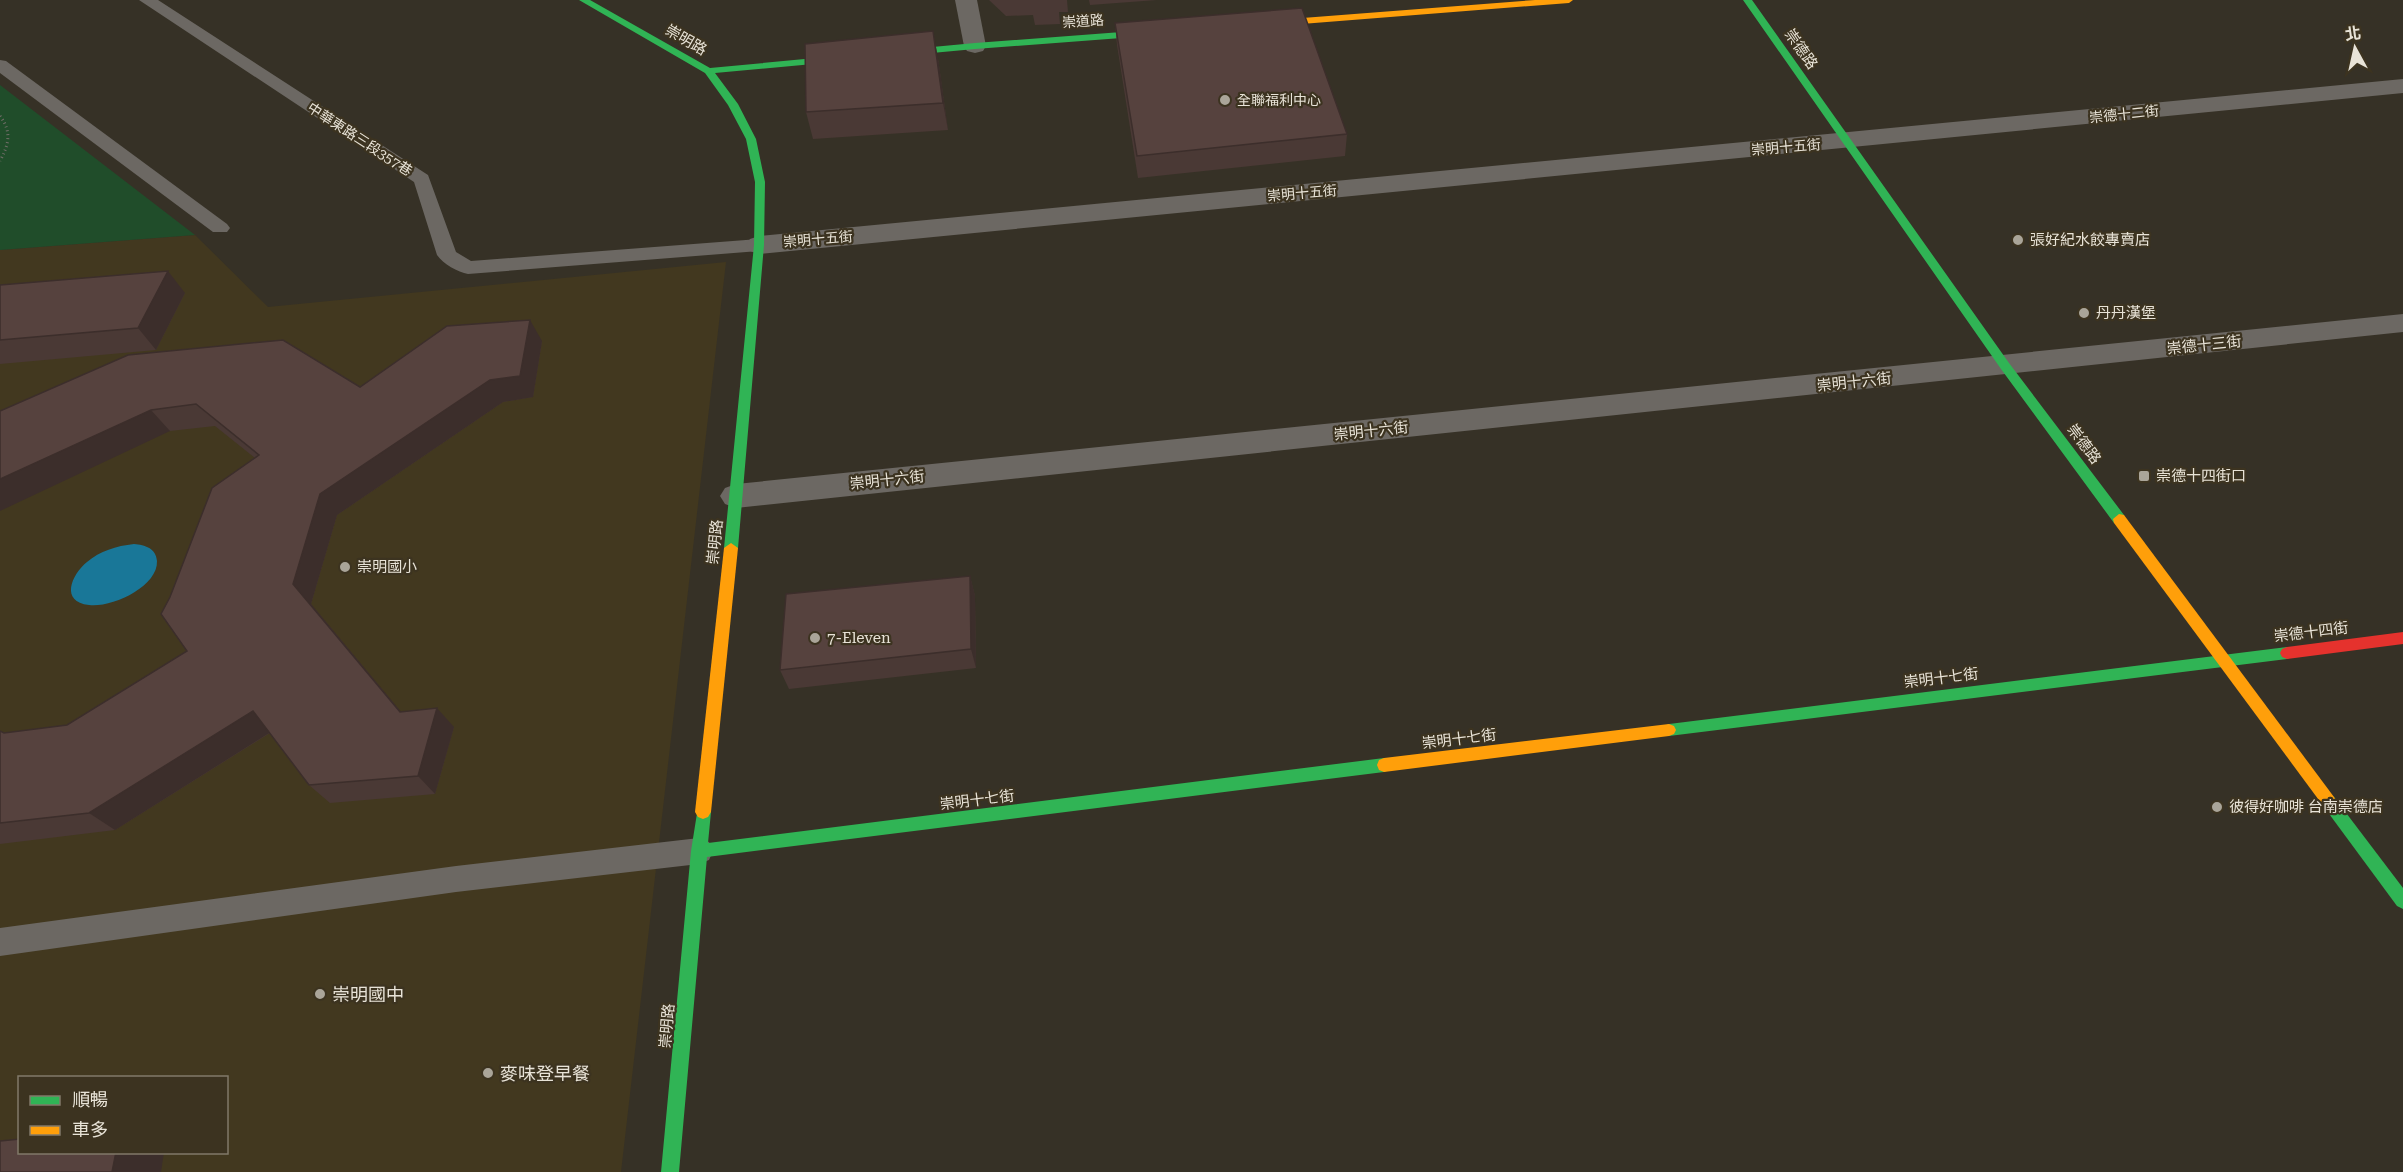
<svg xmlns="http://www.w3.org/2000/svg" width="2403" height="1172" font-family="'Roboto Serif','Noto Sans TC',serif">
<rect width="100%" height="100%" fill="#363126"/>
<path fill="#42381f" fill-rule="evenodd" d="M195 235 268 307 726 262 621 1172H0V250ZM20 1078H226V1152H20Z"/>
<polygon fill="#204d2a" points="0,85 195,235 0,250"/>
<path fill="#197798" d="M134 544C145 545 156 548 157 561 158 587 111 608 89 605 60 602 71 575 87 562 100 551 116 546 134 544Z"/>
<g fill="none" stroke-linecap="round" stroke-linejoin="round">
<path stroke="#726e69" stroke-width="3" stroke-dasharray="1 3" stroke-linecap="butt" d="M0 116C12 132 9 144 0 161"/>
<g fill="#6c6863" fill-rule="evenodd">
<path d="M139 0H158L428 175 456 252 471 261 759 239 766 241 769 245 766 249 759 251 468 274C458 272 443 264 437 255L414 182Z"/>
<polygon points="0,60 6,61 227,224 230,228 227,232 213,232 0,73"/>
<polygon points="699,838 709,842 713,851 709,860 699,864 456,892 0,956 0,928 456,866"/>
</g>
<g fill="#6c6863" fill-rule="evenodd">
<polygon points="955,0 977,0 986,46 983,51 975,53 967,51 964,46"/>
<polygon points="2403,79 2403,93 759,254 750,251 746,245 750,239 759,236"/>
<polygon points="2403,314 2403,332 736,508 725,504 720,496 725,488 736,484"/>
</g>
<g fill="#30b455" fill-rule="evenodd">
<polygon points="579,0 590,0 710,68 975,43 1161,29 1166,32 1161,35 975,49 715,73 738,104 756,139 765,182 764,245 738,548 731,553 724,548 754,245 755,182 746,139 728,105 705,73"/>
<polygon points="1743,0 1752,0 2009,363 2124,515 2125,519 2124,523 2114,523 2001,369"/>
<polygon points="2287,647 2292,649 2294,653 2292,657 2287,659 1669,736 1664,734 1662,730 1664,726 1669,724"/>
<polygon points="1384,758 1389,760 1391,765 1389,770 1384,772 707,857 679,1172 661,1172 691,851 698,807 703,805 708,807 711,812 708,843"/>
<polygon points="2329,795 2334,797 2403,888 2403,909 2397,906 2324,807 2321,802 2324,797"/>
</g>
<g fill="#ff9f0a" fill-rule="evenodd">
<polygon points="1535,0 1573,0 1569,3 1263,27 1258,24 1263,21"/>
<polygon points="2119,514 2124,515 2334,797 2337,802 2334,807 2329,809 2324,807 2114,523 2113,519"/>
<polygon points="731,543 738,548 711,812 708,817 703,819 698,817 695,812 724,548"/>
<polygon points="1669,724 1674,726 1676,730 1674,734 1669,736 1384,772 1379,770 1377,765 1379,760 1384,758"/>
</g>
<polygon fill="#e5322d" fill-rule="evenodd" points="2403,632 2403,644 2287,659 2282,657 2280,653 2282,649 2287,647"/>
</g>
<g fill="#4a3935">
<polygon points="989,0 1067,0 1068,12 1059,12 1060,24 1035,25 1033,15 1006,16"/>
<polygon points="1089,0 1157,0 1090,5"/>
<polygon points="1115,23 1347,134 1345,156 1138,178 1117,45"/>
<polygon points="938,58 948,130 813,139 806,112"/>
<polygon points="0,285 185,293 156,350 0,364"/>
<polygon points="542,341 533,397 503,402 337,515 311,604 401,712 454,727 435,794 330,803 309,785 270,733 115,830 0,844 0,731 4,733 67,725 187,651 255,458 215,426 170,431 0,411 360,387"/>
<polygon points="970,576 975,596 976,668 789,689 780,670"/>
</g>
<g fill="#3c2e2b">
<polygon points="933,31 938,58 948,130 943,103"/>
<polygon points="168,271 185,293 156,350 138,328"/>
<polygon points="530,320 542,341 533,397 503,402 337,515 311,604 417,731 400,712 293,584 320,494"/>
<polygon points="151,410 170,431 0,511 0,479"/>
<polygon points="970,576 975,596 976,668 971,649"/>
<polygon points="437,708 454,727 435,794 418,776"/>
<polygon points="253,711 274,730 115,830 89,813"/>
<polygon points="116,1152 164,1152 161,1172 112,1172"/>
</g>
<g fill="#56423e" stroke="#3c2e2b" stroke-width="1.5">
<polygon points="1302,8 1347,134 1137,156 1115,23"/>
<polygon points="933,31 943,103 806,112 805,44"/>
<polygon points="168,271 138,328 0,340 0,285"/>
<polygon points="530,320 520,376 490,380 320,494 293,584 400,712 437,708 418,776 309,785 253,711 89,813 0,823 0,731 4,733 67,725 187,651 161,614 170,597 212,488 259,455 196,404 151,410 0,479 0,411 128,355 283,340 360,387 447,326"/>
<polygon points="970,576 971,649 780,670 786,594"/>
<polygon points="20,1139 20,1152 116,1152 112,1172 0,1172 0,1141"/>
</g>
<g fill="#aaa599" stroke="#3c3320" stroke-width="2">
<circle cx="1225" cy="100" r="6"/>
<circle cx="2018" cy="240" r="6"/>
<circle cx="2084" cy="313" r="6"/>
<rect x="2138" y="470" width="12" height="12" rx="3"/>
<circle cx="345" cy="567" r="6"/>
<circle cx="815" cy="638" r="6"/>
<circle cx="2217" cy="807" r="6"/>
<circle cx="320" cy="994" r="6"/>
<circle cx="488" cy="1073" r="6"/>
</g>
<g text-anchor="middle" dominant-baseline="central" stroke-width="4.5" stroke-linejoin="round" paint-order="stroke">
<g font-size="14" fill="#e8e3d7" stroke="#3c3320">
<text transform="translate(1083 21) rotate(-4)">崇道路</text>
<text transform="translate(2124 114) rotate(-6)">崇德十二街</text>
<text transform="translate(360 139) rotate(33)">中華東路三段357巷</text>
<text transform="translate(1786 147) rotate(-5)">崇明十五街</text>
<text transform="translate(1302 193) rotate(-5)">崇明十五街</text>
<text transform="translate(818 239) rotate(-5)">崇明十五街</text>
</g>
<g font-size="14" fill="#e8e3d7" stroke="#3c3320" text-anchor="start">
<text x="1237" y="100">全聯福利中心</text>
</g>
<g font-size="15" fill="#e8e3d7" stroke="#3c3320">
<text transform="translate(686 40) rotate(30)">崇明路</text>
<text transform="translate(1801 49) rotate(55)">崇德路</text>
<text transform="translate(2204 345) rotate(-6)">崇德十三街</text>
<text transform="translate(1854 382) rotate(-6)">崇明十六街</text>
<text transform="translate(1371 431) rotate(-6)">崇明十六街</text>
<text transform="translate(2084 444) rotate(53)">崇德路</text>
<text transform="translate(887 480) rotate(-6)">崇明十六街</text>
<text transform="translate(715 542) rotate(-84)">崇明路</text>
<text transform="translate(2311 632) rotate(-7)">崇德十四街</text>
<text transform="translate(1941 678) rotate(-7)">崇明十七街</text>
<text transform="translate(1459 739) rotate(-7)">崇明十七街</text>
<text transform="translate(977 800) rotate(-7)">崇明十七街</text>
<text transform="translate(667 1026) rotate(-85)">崇明路</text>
</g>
<g font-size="15" fill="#e8e3d7" stroke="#3c3320" text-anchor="start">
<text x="2030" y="240">張好紀水餃專賣店</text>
<text x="2096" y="313">丹丹漢堡</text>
<text x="2156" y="476">崇德十四街口</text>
<text x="357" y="567">崇明國小</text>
<text x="827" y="638">7-Eleven</text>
<text x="2229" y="807">彼得好咖啡 台南崇德店</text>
</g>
<g font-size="18" fill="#e8e3d7" stroke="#3c3320" text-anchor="start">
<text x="332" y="994">崇明國中</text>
<text x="500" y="1073">麥味登早餐</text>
</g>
</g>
<rect x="18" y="1076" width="210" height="78" fill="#3c3320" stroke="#817969" stroke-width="1.5"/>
<rect x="30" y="1096" width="30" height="9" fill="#30b455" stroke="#817969" stroke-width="1.5"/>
<text x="72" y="1106" font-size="18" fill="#e8e3d7">順暢</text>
<rect x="30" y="1126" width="30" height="9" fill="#ff9f0a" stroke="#817969" stroke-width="1.5"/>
<text x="72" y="1136" font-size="18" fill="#e8e3d7">車多</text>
<g transform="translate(2355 48) rotate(352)" stroke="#3c3320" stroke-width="4.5" paint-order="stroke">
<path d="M0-4.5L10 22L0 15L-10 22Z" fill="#e8e3d7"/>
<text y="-9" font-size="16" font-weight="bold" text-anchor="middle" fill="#e8e3d7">北</text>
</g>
</svg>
